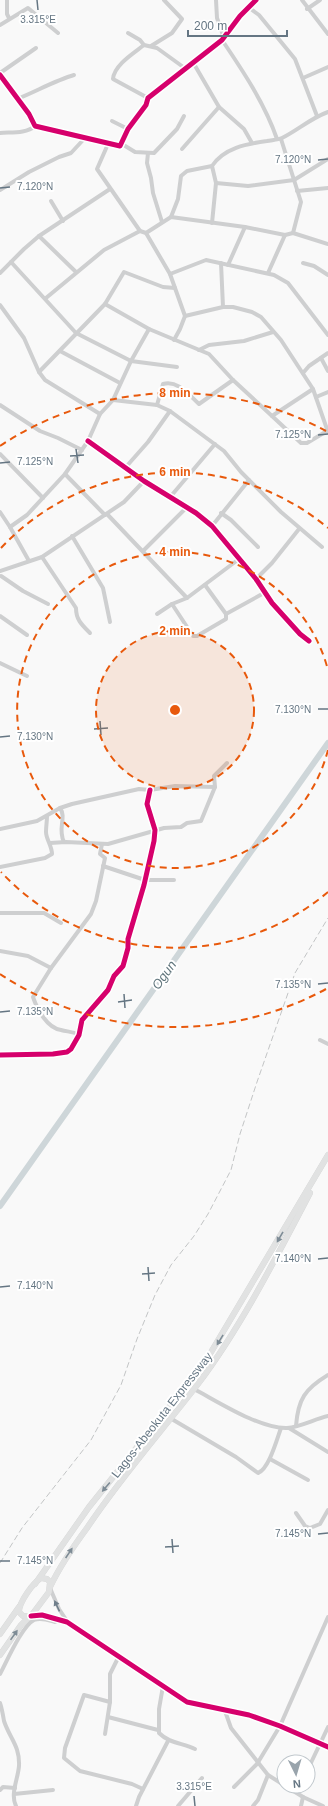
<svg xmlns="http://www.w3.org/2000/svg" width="328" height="1806" font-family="Helvetica,sans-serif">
<rect width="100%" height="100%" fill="#f9f9f9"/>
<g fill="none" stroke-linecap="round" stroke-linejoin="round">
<polyline stroke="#ced6d9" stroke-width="6" points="0,1206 328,743"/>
<defs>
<g id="highway">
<path d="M41 1578 47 1579 50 1582 49 1592 31 1616H23L19 1612C19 1602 33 1583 41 1578Z"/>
<polyline points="35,1584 89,1507 204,1364 328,1155"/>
<path d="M50 1587C60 1566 73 1547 87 1528 121 1477 161 1432 198 1384 241 1327 277 1256 310 1193"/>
<polyline points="0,1634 19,1607"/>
<polyline points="0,1655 21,1625 29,1617"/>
</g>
</defs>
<use href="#highway" stroke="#d5d6d6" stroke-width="6"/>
<g stroke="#cecfd0" stroke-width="4">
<polyline points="7,0 7,14 9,18"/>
<polyline points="216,0 217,18 224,38"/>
<polyline points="302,0 328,34"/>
<polyline points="248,7 259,15 295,59 317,116"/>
<polyline points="307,9 320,0"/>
<polyline points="0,25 28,8 58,33"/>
<polyline points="128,33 140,40 144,45 157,48 186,69"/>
<path d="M222 40C243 71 265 104 277 139"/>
<path d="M144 45C134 53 114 65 113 79L148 98"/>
<polyline points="151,46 172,33 182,19 164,0"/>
<polyline points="194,64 219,107 244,129 252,143"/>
<polyline points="0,73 36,48"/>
<polyline points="0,75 29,114 35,126 120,146 128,129 146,105 148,98 222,40 240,16 256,0"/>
<polyline points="303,78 328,67"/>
<path d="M17 99C35 92 56 80 74 75"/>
<polyline points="112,121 128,129"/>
<path d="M0 133C11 132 26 134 35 126"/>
<polyline points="281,139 301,202 293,233"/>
<polyline points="108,144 97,169 140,231 146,233 170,274 185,316 180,329 174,340"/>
<polyline points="122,144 135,152 154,153 177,129 184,116"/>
<polyline points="182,149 219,107"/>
<polyline points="148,153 147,163 151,178 153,193 162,222"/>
<polyline points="216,183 248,186 294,180 328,159"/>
<polyline points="0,190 29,172 59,157 71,153 84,139"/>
<polyline points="297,191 328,188"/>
<polyline points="51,201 63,221"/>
<polyline points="171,217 178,199 181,176 187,171 212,166"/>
<path d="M212 223 216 183 212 166C224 148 246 144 267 141 271 140 278 140 282 138 298 130 311 118 328 112"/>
<polyline points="146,233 171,217 245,227 285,235 293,233 328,244"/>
<polyline points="39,236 76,272"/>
<polyline points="11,262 76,333 131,361 177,367"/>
<polyline points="221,263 223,307"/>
<polyline points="303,263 314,266 328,275"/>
<polyline points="228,265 245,227"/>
<polyline points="0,273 24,249 39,236 110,189"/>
<polyline points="268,273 285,235"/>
<polyline points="170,274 206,260 274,275 288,283 328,335"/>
<polyline points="46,298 104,250 140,231"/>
<polyline points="105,304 149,329 209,354 233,380 272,416 313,389"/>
<polyline points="0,305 24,338 39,372 45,380 100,414"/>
<polyline points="185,316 223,307 233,307 252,312 261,317 281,340 313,389 328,432"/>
<polyline points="199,350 209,345 244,341 273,332"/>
<polyline points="60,351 120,383"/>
<polyline points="321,358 328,371"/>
<polyline points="39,372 105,304 124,272 163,287 175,288"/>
<polyline points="303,373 309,366 328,353"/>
<polyline points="316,397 328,392"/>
<polyline points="113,400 157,405 170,411 224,451 241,472 281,512 322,547"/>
<polyline points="0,405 40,431 58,438 82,450"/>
<path d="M157 405 163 384C178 380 188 394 199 404L233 380"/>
<polyline points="272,416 301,443 307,443 327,431"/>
<polyline points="88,441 144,481 196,513 212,526 256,579 272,603 300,634 309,641"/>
<polyline points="0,454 43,498"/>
<polyline points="125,468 148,442 170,411"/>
<polyline points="65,474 105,515"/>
<polyline points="171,496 215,444"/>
<polyline points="0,512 10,527 29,561"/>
<polyline points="221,513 231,520 258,547"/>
<polyline points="107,514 187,598"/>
<polyline points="212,526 249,480"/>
<polyline points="10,527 27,515 65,474 88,441 100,414 113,400 131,361 149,329"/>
<polyline points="72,536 103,588 110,622"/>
<polyline points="143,551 187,507"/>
<path d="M42 557 76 608C76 620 82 625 90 633"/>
<polyline points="0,571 42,557 124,502 144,481"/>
<polyline points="1,576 23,591 48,604"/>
<polyline points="256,579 272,563 299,529"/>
<polyline points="172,604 193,636 197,636 226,619 226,614 205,585"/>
<polyline points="157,614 172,604 187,598 239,559"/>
<polyline points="226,614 264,593"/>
<polyline points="0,616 27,635"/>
<polyline points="0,663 27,676"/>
<path d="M60 808C67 818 57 828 64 842"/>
<polyline points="0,829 37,821 60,808 72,804 139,789 150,790 175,786 215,787"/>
<polyline points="50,843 66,842 108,844 164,828 181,827 187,823 201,821 215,787 214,776 227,763"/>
<polyline points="103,866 145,880 174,880"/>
<path d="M0 867 45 858 52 854C52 846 46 839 46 832 46 826 47 822 47 816"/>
<polyline points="0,913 44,913 61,923"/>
<polyline points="0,951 28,956 51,968"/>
<path d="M79 1035C72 1031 68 1032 61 1030 47 1028 37 1009 33 997L51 968 91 914 96 901 105 858 100 854 102 844"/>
<polyline points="320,1040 328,1044"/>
<polyline points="0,1055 53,1054 67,1052 71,1049 79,1035 82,1020 108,990 114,976 123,966 128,948 128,939 144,885 154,841 155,830 147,804 150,790"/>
<path d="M194 1389C217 1401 260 1429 287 1428 300 1427 315 1419 328 1416"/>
<path d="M170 1418 236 1457 258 1473C269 1469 277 1439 281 1428"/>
<path d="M296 1426C298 1399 305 1389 328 1375"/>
<polyline points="289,1428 328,1452"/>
<polyline points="270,1459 308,1480"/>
<polyline points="296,1513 305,1526 310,1528 320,1524 328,1510"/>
<polyline points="50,1588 59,1609 67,1621"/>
<polyline points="31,1616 42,1615 67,1622 187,1702 249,1715 280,1726 328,1747"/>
<path d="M0 1674C7 1661 22 1626 34 1620 41 1617 48 1620 55 1622L60 1620"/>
<path d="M163 1686 159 1709V1733C169 1743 182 1743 195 1749"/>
<polyline points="110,1702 84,1695 65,1748 64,1758 80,1771 132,1784 143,1789"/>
<path d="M0 1703C2 1709 3 1715 4 1721 10 1739 20 1746 19 1766 18 1779 10 1794 16 1806"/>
<polyline points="225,1711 231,1728 268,1775 303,1797 323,1806"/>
<polyline points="108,1717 158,1730"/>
<polyline points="105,1734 110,1702 110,1674 119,1656"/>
<polyline points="308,1769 328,1727"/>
<polyline points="234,1787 257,1764 280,1726 328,1617"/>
<polyline points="0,1790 3,1787 15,1788"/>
<polyline points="296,1792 299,1786"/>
<polyline points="14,1794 53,1790"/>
<polyline points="136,1806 139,1797 168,1741"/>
<polyline points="178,1806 202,1778"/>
<polyline points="253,1806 258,1800 268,1775"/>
<polyline points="301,1806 303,1797"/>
</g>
<use href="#highway" stroke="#e1e2e2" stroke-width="5.5"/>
<polyline stroke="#c3c5c6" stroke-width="1" stroke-dasharray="6 3" stroke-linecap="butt" points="0,1563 22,1528 91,1440 121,1385 137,1339 155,1295 171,1265 194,1236 208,1214 231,1170 240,1134 257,1082 295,973 328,918"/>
<defs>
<g id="cycleway">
<polyline points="0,75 29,114 35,126 120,146 128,129 146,105 148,98 222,40 240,16 256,0"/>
<polyline points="88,441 144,481 196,513 212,526 256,579 272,603 300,634 309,641"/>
<polyline points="0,1055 53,1054 67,1052 71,1049 79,1035 82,1020 108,990 114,976 123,966 128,948 128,939 144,885 154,841 155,830 147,804 150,790"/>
<polyline points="31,1616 42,1615 67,1622 187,1702 249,1715 280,1726 328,1747"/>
</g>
</defs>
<use href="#cycleway" stroke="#fff" stroke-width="8"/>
<use href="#cycleway" stroke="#d6006c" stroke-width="5"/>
</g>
<defs><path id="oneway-solid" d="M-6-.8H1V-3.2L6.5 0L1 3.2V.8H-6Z"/></defs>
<g fill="#7e8c96">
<use href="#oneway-solid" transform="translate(280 1237) rotate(120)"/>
<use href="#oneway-solid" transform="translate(220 1340) rotate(121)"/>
<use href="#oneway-solid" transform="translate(106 1487) rotate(130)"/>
<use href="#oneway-solid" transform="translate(69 1553) rotate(-56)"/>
<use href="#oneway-solid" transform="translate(14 1635) rotate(-55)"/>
</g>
<use fill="#707f8b" href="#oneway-solid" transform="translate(57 1606) rotate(-115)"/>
<path fill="none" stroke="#657683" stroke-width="1.5" d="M37 0 38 10M318 160 328 159M0 188 10 187M318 435 328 434M76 449 78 463M70 456 84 455M0 463 10 462M318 709H328M100 721 101 735M94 729 108 728M0 737 10 736M318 984 328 983M124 994 125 1008M118 1002 132 1000M0 1012 10 1011M318 1259 328 1258M148 1267 149 1281M142 1274 155 1273M0 1287 10 1286M318 1534 328 1533M172 1539 173 1553M165 1547 179 1546M0 1561H10M194 1796 195 1806"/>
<circle cx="175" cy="710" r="79" fill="#e8590c" fill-opacity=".12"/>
<g fill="none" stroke="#e8590c" stroke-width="2" stroke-dasharray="7 5">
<circle cx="175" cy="710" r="79"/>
<path d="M328 750A158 158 0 1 1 328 670"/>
<path d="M328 892A238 238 0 0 1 1 872M1 548A238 238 0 0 1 328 528"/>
<path d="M326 989A317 317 0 0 1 0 974M0 446A317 317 0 0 1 326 431"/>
</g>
<g text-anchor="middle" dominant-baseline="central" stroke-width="4" stroke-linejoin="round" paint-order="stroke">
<g font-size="12" fill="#657683" stroke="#fff">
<text transform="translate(162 1415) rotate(-52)">Lagos-Abeokuta Expressway</text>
</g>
<g font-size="13" font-style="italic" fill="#60757c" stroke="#fff">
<text transform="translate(164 975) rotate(-55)">Ogun</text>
</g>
</g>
<g font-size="10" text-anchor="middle" fill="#657683" stroke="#fff" stroke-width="4" stroke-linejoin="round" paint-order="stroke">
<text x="38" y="23">3.315°E</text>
<text x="293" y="163">7.120°N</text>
<text x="35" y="190">7.120°N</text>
<text x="293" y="438">7.125°N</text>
<text x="35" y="465">7.125°N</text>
<text x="293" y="713">7.130°N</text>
<text x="35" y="740">7.130°N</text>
<text x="293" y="988">7.135°N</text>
<text x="35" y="1015">7.135°N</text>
<text x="293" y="1262">7.140°N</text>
<text x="35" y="1289">7.140°N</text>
<text x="293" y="1537">7.145°N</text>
<text x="35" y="1564">7.145°N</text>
<text x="194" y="1790">3.315°E</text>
</g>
<circle cx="175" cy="710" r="6" fill="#e8590c" stroke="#fff" stroke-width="2"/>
<g font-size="12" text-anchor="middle" font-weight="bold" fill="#e8590c" stroke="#fff" stroke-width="4" stroke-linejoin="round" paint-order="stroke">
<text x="175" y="397">8 min</text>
<text x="175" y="476">6 min</text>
<text x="175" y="556">4 min</text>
<text x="175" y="635">2 min</text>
</g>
<g transform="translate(296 1774) rotate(175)"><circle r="19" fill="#ffffff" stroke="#c1c8cd"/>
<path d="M0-3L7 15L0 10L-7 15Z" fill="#99a4ac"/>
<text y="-6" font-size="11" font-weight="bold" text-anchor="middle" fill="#657683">N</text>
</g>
<path d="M188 30v6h99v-6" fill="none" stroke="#657683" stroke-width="2"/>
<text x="194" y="30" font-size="12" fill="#657683" stroke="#ffffff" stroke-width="3" paint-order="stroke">200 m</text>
</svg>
